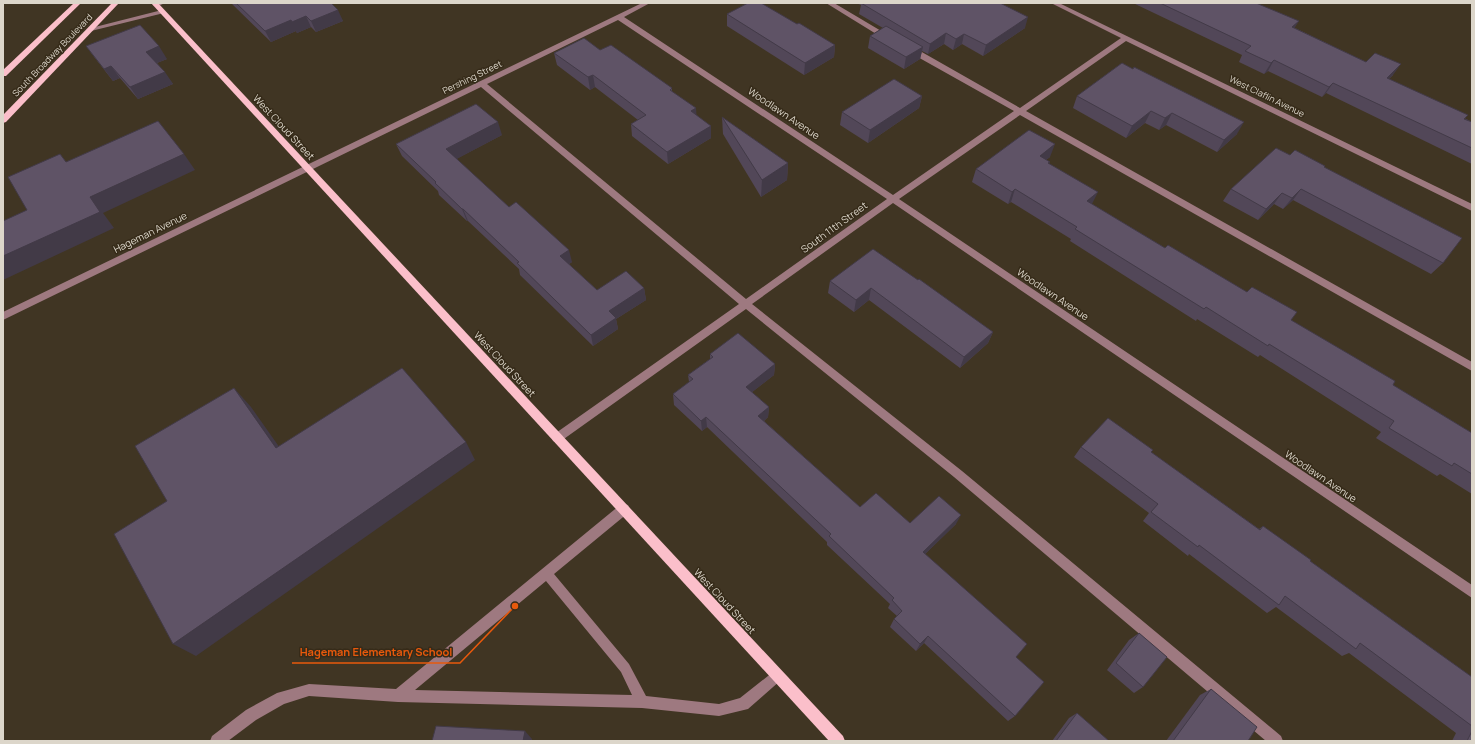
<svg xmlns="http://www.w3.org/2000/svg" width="1475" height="744" font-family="Manrope,sans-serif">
<rect width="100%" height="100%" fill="#403523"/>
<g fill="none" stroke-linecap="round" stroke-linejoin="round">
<g fill="#9e7980" fill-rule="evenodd">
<polygon points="155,3 165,3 156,7 153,5"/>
<path d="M642 3H650L624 17 893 195 1014 111 907 51V47H913L1020 108 1121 38 1051 3H1059L1472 204V211L1126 41 1026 111 1472 362V371L1020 115 899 199 1472 585V598L893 203 752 304 962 471 1281 736 1283 741H1266L954 477 746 309 561 441 557 443 553 441 552 438 553 435 739 304 481 87 3 320V312ZM618 20 887 199 746 299 487 84Z"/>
<polygon points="826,3 834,3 893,38 892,40 886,40"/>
<polygon points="162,10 165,12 164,13 91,31 87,29"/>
<path d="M624 504 628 505 630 509 628 513 554 574 629 664 646 696 719 704 740 698 773 672 777 670 781 672 783 676 781 680 748 709 719 716 642 708 398 702 309 696 284 704 256 720 228 741H210L212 736 246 710 277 693 309 684 396 689 620 505ZM546 581 621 672 632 695 415 690Z"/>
</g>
<g fill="#fbbfca" fill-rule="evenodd">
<polygon points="74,3 81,3 6,76 3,76 3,70"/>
<polygon points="112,3 119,3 6,122 3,123 3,115"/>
<polygon points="151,3 158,3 843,736 845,741 829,741"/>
</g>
</g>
<g fill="#524758">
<polygon points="231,3 331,3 343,21 316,32 311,27 297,33 296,31 271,42"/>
<polygon points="856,3 993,3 1025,28 983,56 962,44 953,50 944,44 928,54 922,51 920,59 904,69 868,48 870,36 883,28 859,14 861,5"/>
<polygon points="1133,3 1256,3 1295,28 1393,75 1389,79 1472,122 1472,164 1326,93 1322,97 1268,71 1264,74 1239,62 1242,55"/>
<polygon points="727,14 797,24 835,45 834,57 804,75 727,26"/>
<polygon points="86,46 167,59 157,63 173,84 138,99 120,78 113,81 95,58"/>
<polygon points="600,50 672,88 672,92 696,115 711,138 668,164 632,136 631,124 638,120 595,87 590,90 557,65 554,53"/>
<polygon points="1122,63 1237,134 1217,152 1166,125 1159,130 1145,123 1126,138 1073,108 1077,96"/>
<polygon points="922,96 919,108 868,143 840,125 842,112"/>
<polygon points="722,117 788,163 787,180 761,197 723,134"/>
<polygon points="502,135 456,159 509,207 572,262 569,264 597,290 644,288 646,300 616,319 618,329 593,346 520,275 519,269 468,221 467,221 439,195 438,191 402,156 396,144"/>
<polygon points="1290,155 1324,167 1443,263 1431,274 1293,200 1283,209 1274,204 1258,220 1223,201 1231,189"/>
<polygon points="1050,157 1046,160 1049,164 1092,204 1165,248 1291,320 1393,385 1472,433 1472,494 1440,474 1437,476 1376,438 1381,432 1260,355 1258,357 1197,319 1196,321 1070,241 1071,239 1011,202 1008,204 972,182 976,169"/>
<polygon points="918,280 993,332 988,343 960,368 869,300 854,312 828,293 830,281"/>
<polygon points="710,354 775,364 774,375 752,392 769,407 768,417 764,421 860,507 910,523 956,524 925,554 1016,657 1015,716 1008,721 924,643 916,651 890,627 894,619 897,616 888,608 890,604 827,545 827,542 707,427 702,431 674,405 673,394 689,382 688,375 710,359"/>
<polygon points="1081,447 1151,452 1259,529 1263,526 1310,561 1472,677 1472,741 1452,741 1456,733 1349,653 1342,656 1276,607 1267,613 1189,554 1188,556 1143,521 1149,513 1074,457"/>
<polygon points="1139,633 1143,687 1134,693 1107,670 1129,640"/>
<polygon points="1211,689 1248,741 1166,741 1200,695"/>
<polygon points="1077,713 1109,741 1052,741 1069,718"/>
</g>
<g fill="#423a47">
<polygon points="338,10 343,21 316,32 311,21"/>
<polygon points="306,16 311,27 297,33 296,31 271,42 265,31 291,20"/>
<polygon points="1028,17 1025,28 983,56 986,45"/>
<polygon points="1299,21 1292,32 1292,27"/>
<polygon points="946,33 944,44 928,54 930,44"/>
<polygon points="964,34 962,44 953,50 956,39"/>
<polygon points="835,45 834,57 804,75 805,63"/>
<polygon points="159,46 167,59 154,64 146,52"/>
<polygon points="923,47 920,59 904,69 906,57"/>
<polygon points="1274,60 1268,71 1264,74 1271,63"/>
<polygon points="1401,64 1393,75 1379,88 1387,78"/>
<polygon points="111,66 120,78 113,81 104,69"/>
<polygon points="165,72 173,84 138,99 130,87"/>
<polygon points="593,75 595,87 590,90 588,77"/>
<polygon points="1333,83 1326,93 1322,97 1329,87"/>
<polygon points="922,96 919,108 868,143 870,130"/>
<polygon points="696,108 697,121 691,111"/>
<polygon points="1151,111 1145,123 1126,138 1132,126"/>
<polygon points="1172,113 1166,125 1159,130 1165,118"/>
<polygon points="498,122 502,135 451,162 446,149"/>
<polygon points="1244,122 1237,134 1217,152 1224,140"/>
<polygon points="711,126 711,138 668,164 667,152"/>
<polygon points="1055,144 1050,157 1035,168 1040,156"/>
<polygon points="184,154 195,170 103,213 114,228 3,280 3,256 90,197"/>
<polygon points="788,163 787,180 761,197 762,180"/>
<polygon points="1015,189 1011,202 1008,204 1012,192"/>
<polygon points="1301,189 1293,200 1283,209 1292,198"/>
<polygon points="1098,192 1092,204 1087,201"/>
<polygon points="1282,193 1274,204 1258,220 1266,209"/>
<polygon points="462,209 463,209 468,221 467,221"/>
<polygon points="569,250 572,262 563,268 560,256"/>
<polygon points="644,288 646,300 616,319 618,329 593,346 591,335 609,311"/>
<polygon points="871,288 869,300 854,312 856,300"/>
<polygon points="993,332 988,343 960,368 964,357"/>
<polygon points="775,364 774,375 746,397 746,387"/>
<polygon points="234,388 251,407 292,465 276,448"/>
<polygon points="769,407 768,417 758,426 758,416"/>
<polygon points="706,417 707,427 702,431 701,421"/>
<polygon points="466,442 475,460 196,656 173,644"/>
<polygon points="961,515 956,524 919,560 923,552"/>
<polygon points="928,636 924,643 916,651 920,644"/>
<polygon points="525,731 532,739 532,741 523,741"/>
</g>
<g fill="#5f5366" stroke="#423a47">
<polygon points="236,3 331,3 338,10 311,21 306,16 292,22 291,20 265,31"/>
<polygon points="748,3 761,3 797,24 799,23 835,45 805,63 727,14"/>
<polygon points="861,3 1000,3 1028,17 986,45 964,34 956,39 946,33 930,44"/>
<polygon points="1160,3 1256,3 1299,21 1292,27 1366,62 1375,53 1401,64 1387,78 1468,115 1464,119 1472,122 1472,148 1333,83 1329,87 1274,60 1271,63 1245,51 1251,46"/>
<polygon points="140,25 159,46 146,52 165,72 130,87 111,66 104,69 86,46"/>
<polygon points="886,26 923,47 906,57 870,36"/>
<polygon points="584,38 600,50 611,45 672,88 670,90 696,108 691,111 711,126 667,152 631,124 646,115 593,75 588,77 554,53"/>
<polygon points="1122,63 1133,69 1134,67 1244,122 1224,140 1172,113 1165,118 1151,111 1132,126 1077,96"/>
<polygon points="894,79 922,96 870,130 842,112"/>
<polygon points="476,104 498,122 446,149 509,207 516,202 569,250 560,256 597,290 626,271 644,288 609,311 616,318 591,335 517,263 519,262 463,209 462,209 435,183 436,182 396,144"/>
<polygon points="722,117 788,163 762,180"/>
<polygon points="158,121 184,154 90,197 100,212 3,256 3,221 27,210 8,177 60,154 66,162"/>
<polygon points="1029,130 1055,144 1040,156 1050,162 1048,163 1098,192 1087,201 1165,248 1168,245 1247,292 1252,287 1297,312 1291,320 1395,381 1393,385 1472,433 1472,474 1454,463 1452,466 1389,428 1394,421 1269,344 1268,346 1206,307 1204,309 1075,229 1077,227 1015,189 1012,192 976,169"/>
<polygon points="1276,148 1290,155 1295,150 1325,166 1324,167 1462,238 1443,263 1301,189 1292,198 1282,193 1266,209 1231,189"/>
<polygon points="873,249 918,280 919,279 993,332 964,357 871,288 856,300 830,281"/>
<polygon points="738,333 775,364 746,387 769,407 758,416 860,507 876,493 910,523 939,496 961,515 923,552 1027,644 1016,657 1044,682 1015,716 928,636 920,644 894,619 902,611 892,600 894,598 829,536 831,534 706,417 701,421 673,394 693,379 688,375 713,357 710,354"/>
<polygon points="402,368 466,442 173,644 114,534 167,501 135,446 234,388 276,448"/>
<polygon points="1108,418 1153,450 1151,452 1260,530 1263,526 1311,560 1310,561 1472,677 1472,726 1360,643 1356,649 1285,596 1279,605 1199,545 1198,547 1151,512 1158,504 1081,447"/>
<polygon points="1139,633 1167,657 1143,687 1116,663"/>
<polygon points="1211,689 1257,727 1248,741 1173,741"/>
<polygon points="1077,713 1109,741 1056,741"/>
<polygon points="436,726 525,731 523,741 432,741"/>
<polygon points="1472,731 1472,741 1467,741"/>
</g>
<g text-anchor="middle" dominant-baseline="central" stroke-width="3" stroke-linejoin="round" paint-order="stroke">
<g font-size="9" fill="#dcd6ca" stroke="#362b19">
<text transform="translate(52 55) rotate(-46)">South Broadway Boulevard</text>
<text transform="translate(472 77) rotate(-26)">Pershing Street</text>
<text transform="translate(1267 96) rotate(26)">West Claflin Avenue</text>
</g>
<g font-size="10" fill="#dcd6ca" stroke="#362b19">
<text transform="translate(784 113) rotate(34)">Woodlawn Avenue</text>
<text transform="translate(284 127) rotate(47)">West Cloud Street</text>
<text transform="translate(834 227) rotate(-36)">South 11th Street</text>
<text transform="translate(150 232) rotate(-26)">Hageman Avenue</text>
<text transform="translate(1053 294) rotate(34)">Woodlawn Avenue</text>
<text transform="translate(505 364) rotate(47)">West Cloud Street</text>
<text transform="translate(1321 476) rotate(34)">Woodlawn Avenue</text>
<text transform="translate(725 601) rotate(47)">West Cloud Street</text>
</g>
</g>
<path fill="none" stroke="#e8590c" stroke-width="1.5" d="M515 606L460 663H292"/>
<circle fill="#e8590c" stroke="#362b19" stroke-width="1.5" cx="515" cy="606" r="4"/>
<g font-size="11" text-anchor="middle" font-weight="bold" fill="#e8590c" stroke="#362b19" stroke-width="3" stroke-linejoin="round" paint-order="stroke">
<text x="376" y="656">Hageman Elementary School</text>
</g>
<rect width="1475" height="744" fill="none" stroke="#dcd6ca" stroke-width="8"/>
</svg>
